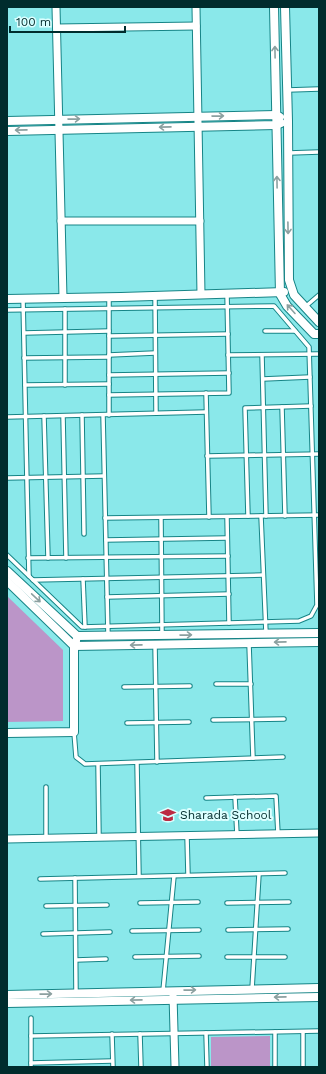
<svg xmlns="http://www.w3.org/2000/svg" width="326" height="1074" font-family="'Work Sans',sans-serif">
<rect width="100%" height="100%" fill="#8ae8ea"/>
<g fill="#bb95c8">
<polygon points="7,596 63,650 63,721 7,722"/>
<polygon points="270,1036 270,1067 211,1067 211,1037"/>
</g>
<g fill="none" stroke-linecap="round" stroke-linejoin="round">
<defs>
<g id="service">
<polyline points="288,90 319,89"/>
<polyline points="289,153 319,152"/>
<polyline points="155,296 156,413"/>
<polyline points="109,298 109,415"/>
<polyline points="23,299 29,576"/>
<polyline points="305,307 319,295"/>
<polyline points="65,309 65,385"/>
<polyline points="7,310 274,306 309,347 317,605 311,616 299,621 82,627 7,555"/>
<polyline points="265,331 295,331"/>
<polyline points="24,333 109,331"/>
<polyline points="109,336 228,334"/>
<polyline points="109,355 155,353"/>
<polyline points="228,355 319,354"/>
<polyline points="262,355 266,516"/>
<polyline points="24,358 109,357"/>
<polyline points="109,375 229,373"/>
<polyline points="263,379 310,377"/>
<polyline points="25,385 109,384"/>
<polyline points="206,393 209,517"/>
<polyline points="109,395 229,393 227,294"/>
<polyline points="282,407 285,516"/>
<polyline points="82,415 84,534"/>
<polyline points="103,415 108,635"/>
<polyline points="44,416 48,558"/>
<polyline points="63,416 66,558"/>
<polyline points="7,417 206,412"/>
<polyline points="207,456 319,454"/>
<polyline points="7,478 104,476"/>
<polyline points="248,516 245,408 311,406"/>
<polyline points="261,516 266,633"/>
<polyline points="227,517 229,623"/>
<polyline points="105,518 319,515"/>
<polyline points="161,518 162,634"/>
<polyline points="106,540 227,538"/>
<polyline points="28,558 228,556"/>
<polyline points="83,579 85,627"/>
<polyline points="33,580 263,575"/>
<polyline points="107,597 229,594"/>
<polyline points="249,644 253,758"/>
<polyline points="155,645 157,762"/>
<polyline points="216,684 251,684"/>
<polyline points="124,687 190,686"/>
<polyline points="213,720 284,719"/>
<polyline points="127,723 189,722"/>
<polyline points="74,732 76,757 85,764 283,757"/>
<polyline points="137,763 139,876"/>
<polyline points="98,764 99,837"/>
<polyline points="235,797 237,835"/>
<polyline points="206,798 276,796 278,834"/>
<polyline points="187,836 188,875"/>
<polyline points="46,838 46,787"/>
<polyline points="75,878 76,993"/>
<polyline points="40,879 285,873"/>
<polyline points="140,903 198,902"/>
<polyline points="227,903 289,902"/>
<polyline points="46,906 107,905"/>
<polyline points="228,930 288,929"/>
<polyline points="132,931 199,930"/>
<polyline points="43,934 110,932"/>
<polyline points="135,957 199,956"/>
<polyline points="227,957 285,957"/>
<polyline points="76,960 106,959"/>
<polyline points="252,989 259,874"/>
<polyline points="163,991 174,876"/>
<polyline points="31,1018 31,1067"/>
<polyline points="275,1032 275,1067"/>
<polyline points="303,1032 303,1067"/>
<polyline points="206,1033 207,1067"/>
<polyline points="112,1034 113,1067"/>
<polyline points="140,1034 141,1067"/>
<polyline points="31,1036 319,1031"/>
<polyline points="31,1063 112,1061"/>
</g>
<g id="minor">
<polyline points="56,7 63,298"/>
<polyline points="196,7 201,294"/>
<polyline points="57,28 196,26"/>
<polyline points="61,221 200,221"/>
<polyline points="7,839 319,833"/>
<polyline points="173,995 175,1067"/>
</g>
<g id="tertiary">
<polyline points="274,7 280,294 287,306 314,334 319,334"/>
<polyline points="285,7 288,121 289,280 294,295 319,322"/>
<polyline points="7,121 276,115 280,117"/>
<polyline points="7,131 276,125 281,123"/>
<polyline points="7,299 121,297 284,292"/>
<polyline points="7,571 77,636 319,633"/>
<polyline points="7,581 74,646 319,642"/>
<polyline points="7,733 74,732 74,646 76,641"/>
<polyline points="7,995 319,988"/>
<polyline points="7,1003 319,997"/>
</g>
</defs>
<use href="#service" stroke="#168486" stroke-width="5.5"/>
<use href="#minor" stroke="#168486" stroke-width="9"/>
<use href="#tertiary" stroke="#168486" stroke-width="10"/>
<use href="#service" stroke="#fff" stroke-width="3.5"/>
<use href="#minor" stroke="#fff" stroke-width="7"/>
<use href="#tertiary" stroke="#fff" stroke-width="8"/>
</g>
<defs><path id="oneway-shaft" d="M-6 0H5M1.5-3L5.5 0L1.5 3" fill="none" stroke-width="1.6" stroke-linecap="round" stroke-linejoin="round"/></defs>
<g stroke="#8ca0a0">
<use href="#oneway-shaft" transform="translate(275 52) rotate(-91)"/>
<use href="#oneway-shaft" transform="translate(218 116) rotate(-1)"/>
<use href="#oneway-shaft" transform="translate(74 119) rotate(-1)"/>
<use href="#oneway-shaft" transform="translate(165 127) rotate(179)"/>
<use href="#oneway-shaft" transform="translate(21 130) rotate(179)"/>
<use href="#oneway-shaft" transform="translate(277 182) rotate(-91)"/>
<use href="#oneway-shaft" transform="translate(288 228) rotate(89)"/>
<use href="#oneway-shaft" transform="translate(291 309) rotate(-132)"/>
<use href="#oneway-shaft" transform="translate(36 598) rotate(43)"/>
<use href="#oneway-shaft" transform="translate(186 635) rotate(-1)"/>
<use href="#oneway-shaft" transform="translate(280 642) rotate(179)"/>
<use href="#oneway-shaft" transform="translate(136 645) rotate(179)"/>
<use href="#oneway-shaft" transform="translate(190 990) rotate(-1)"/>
<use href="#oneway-shaft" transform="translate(46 994) rotate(-1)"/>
<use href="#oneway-shaft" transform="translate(280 997) rotate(179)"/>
<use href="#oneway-shaft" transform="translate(136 1000) rotate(179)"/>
</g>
<defs>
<symbol id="school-bare" viewBox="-9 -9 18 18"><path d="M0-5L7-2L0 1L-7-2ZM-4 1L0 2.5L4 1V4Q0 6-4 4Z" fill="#bc2b43" stroke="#dcffff" stroke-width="2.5" paint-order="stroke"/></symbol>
</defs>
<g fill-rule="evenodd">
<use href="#school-bare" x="157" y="804" width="22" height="22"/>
</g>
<g text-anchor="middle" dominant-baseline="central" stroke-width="4" stroke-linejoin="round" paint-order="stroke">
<g font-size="12" fill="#002c2d" stroke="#dcffff" text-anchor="start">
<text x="180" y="815">Sharada School</text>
</g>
</g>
<rect width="326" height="1074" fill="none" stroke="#002c2d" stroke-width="16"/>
<path d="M10 26v6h115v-6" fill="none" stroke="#002c2d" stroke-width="2"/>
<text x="16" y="26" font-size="12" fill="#002c2d" stroke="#dcffff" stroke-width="3" paint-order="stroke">100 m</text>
</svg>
